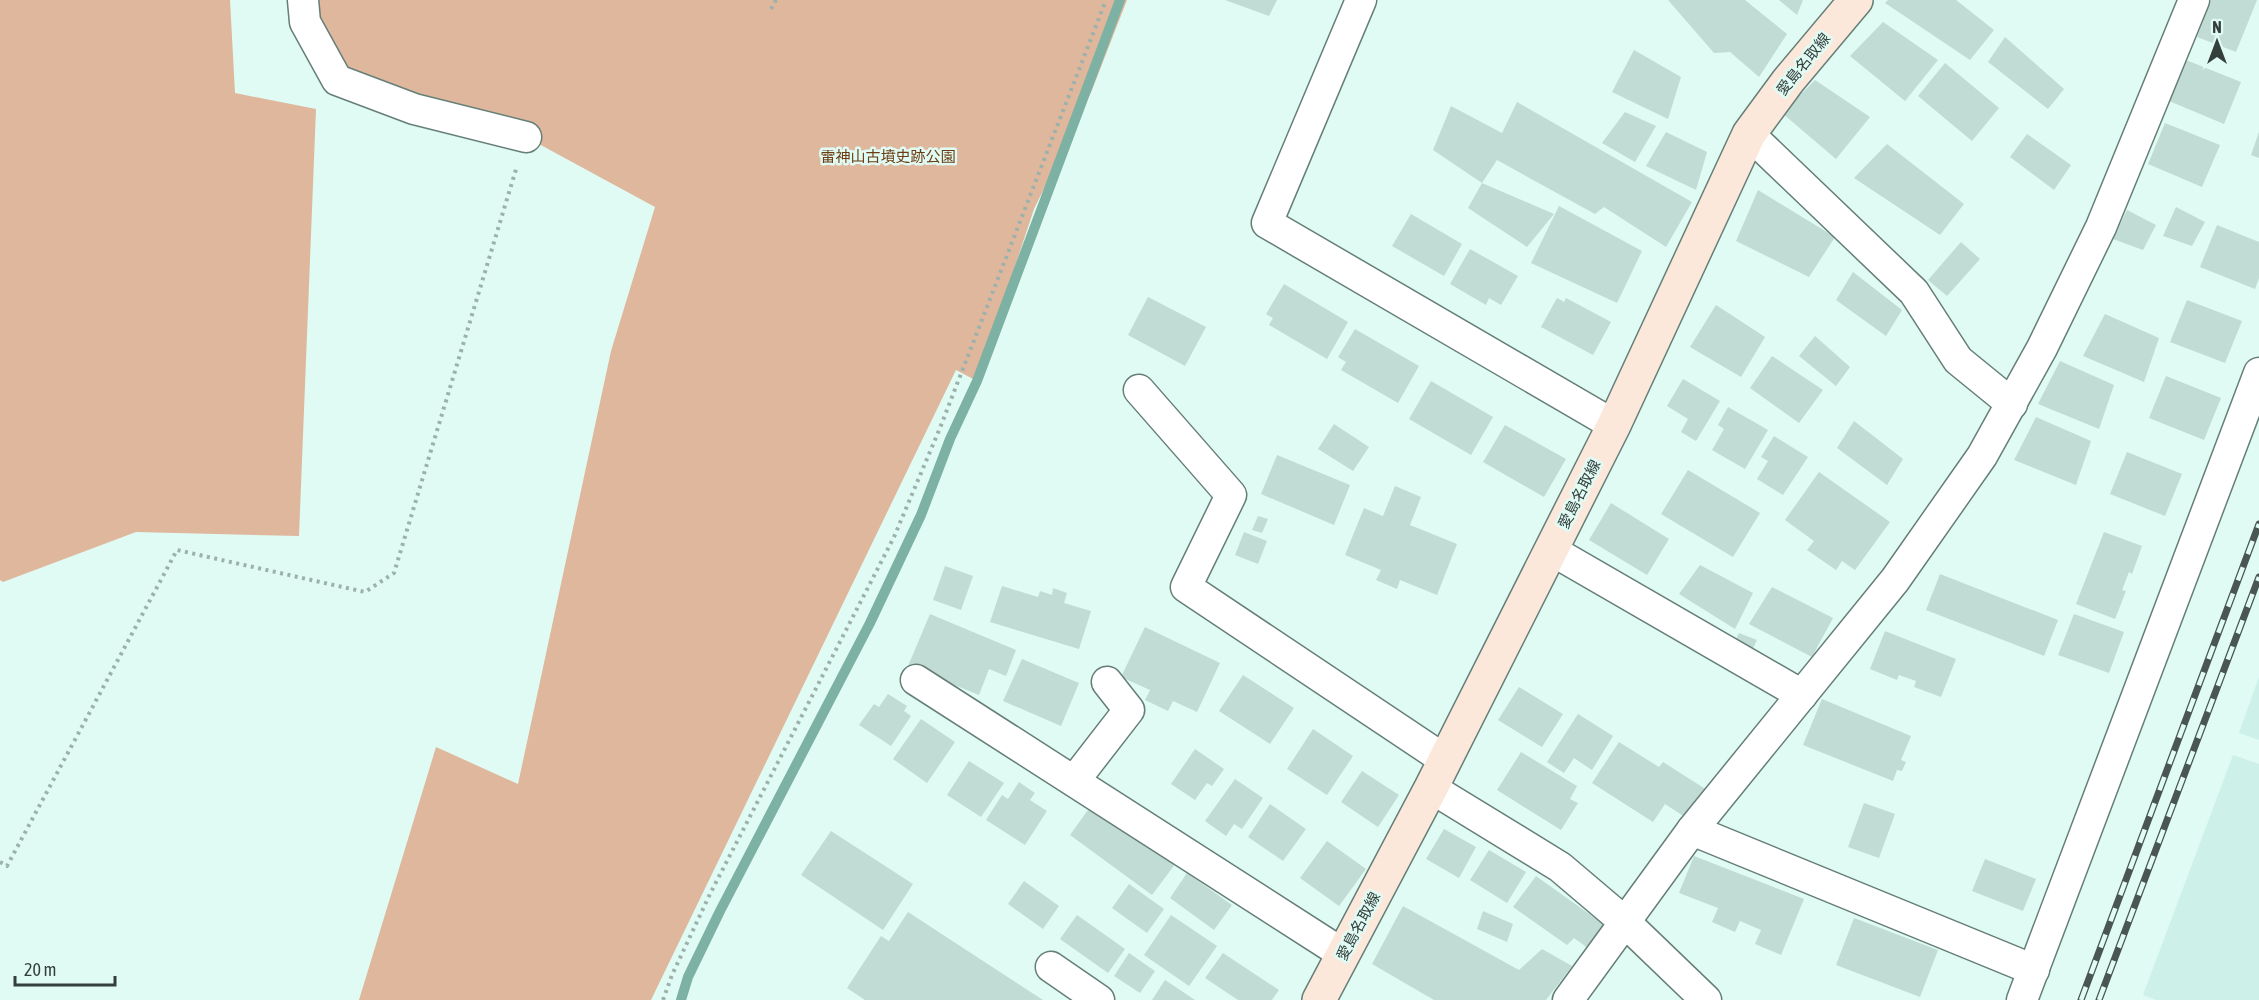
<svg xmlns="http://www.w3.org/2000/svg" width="2259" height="1000" font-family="'Asap Condensed','Noto Sans JP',sans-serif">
<rect width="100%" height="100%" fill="#e0fbf4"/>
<g fill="#cdf0e8">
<polygon points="2259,677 2259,740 2239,733"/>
<polygon points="2233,755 2259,764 2259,1000 2156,1000 2143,995"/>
</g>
<g fill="#deb79d">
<polygon points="0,0 230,0 235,93 316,109 299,536 136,532 3,582 0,580"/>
<polygon points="313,0 1127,0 1092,90 1034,209 977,381 956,370 651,1000 359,1000 436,747 518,784 611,351 655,207 526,137 337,80"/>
</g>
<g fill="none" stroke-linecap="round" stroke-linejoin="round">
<polyline stroke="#7cb1a4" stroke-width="10" points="681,1000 688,977 720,911 870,623 921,515 950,439 977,381 1120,0"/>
</g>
<g fill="#c1dcd4">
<polygon points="1225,0 1277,0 1269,16"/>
<polygon points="1668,0 1745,0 1787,34 1759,77 1730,52 1714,53"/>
<polygon points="1779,0 1803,0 1797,15"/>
<polygon points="1888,0 1956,0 1994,30 1970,60 1885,3"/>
<polygon points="2211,0 2257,0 2236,52 2197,37"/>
<polygon points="1883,22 1938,60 1905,101 1850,56"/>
<polygon points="2005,37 2064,89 2048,109 1988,62"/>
<polygon points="1634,50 1681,77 1668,119 1612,92"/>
<polygon points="2186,60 2241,82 2224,124 2169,101"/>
<polygon points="1945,63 1999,108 1972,141 1918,96"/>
<polygon points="1815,80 1870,117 1836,159 1782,113"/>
<polygon points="1517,102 1692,202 1666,247 1604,207 1595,214 1497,160 1482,183 1433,150 1451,106 1502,133"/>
<polygon points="1625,112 1656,126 1635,162 1602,143"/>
<polygon points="2165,123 2220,145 2202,187 2148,164"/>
<polygon points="1666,132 1707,152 1696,190 1646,166"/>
<polygon points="2259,132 2259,158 2251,155"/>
<polygon points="2027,134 2071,165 2054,190 2010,157"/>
<polygon points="1887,144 1964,204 1940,235 1854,178"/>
<polygon points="1482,183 1554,214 1527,247 1468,208"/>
<polygon points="1758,190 1835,237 1809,277 1736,241"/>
<polygon points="1559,206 1642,251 1617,303 1531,263"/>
<polygon points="2176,207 2205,222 2192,246 2163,236"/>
<polygon points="2127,210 2156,225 2143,250 2113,239"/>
<polygon points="1411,214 1462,244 1444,276 1392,246"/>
<polygon points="2217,225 2259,242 2259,278 2255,289 2200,267"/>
<polygon points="1961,242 1980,259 1947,296 1928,280"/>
<polygon points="1470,249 1518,276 1501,305 1489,298 1486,305 1450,284"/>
<polygon points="1853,272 1902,310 1886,336 1836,300"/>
<polygon points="1284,284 1348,322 1327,359 1269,325 1273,318 1266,314"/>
<polygon points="1148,297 1206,327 1185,366 1128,335"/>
<polygon points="1557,298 1564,302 1566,298 1611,322 1593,355 1541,327"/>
<polygon points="2187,300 2242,321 2225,363 2170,342"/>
<polygon points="1716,305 1765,337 1741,377 1690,347"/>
<polygon points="2105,314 2159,338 2144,382 2083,356"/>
<polygon points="1355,329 1419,366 1398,403 1341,370 1346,362 1338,357"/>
<polygon points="1815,336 1850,367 1836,386 1799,356"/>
<polygon points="1772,356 1823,390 1799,423 1750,388"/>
<polygon points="2060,361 2114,385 2099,429 2038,404"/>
<polygon points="2166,376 2221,398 2204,440 2149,418"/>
<polygon points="1683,379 1720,401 1696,441 1681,432 1688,419 1667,406"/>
<polygon points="1431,381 1493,417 1471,455 1409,419"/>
<polygon points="1728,407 1768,430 1745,469 1712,450 1724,429 1718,425"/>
<polygon points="2036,417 2091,441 2076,485 2014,460"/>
<polygon points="1854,421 1903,459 1887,485 1837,448"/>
<polygon points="1334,424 1369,447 1353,471 1318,449"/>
<polygon points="1505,425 1566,459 1544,497 1483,462"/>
<polygon points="1774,436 1808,457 1783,495 1757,479 1768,461 1761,457"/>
<polygon points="2127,452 2182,474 2165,516 2110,494"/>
<polygon points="1277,455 1350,485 1334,525 1261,494"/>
<polygon points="1688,470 1760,513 1733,557 1661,514"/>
<polygon points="1819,472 1890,522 1855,570 1842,561 1836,570 1807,550 1814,541 1785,520"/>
<polygon points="1395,486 1421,497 1410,525 1457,544 1437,595 1400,580 1397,589 1376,580 1381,570 1345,555 1364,508 1383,516"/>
<polygon points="1611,503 1669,539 1647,575 1589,540"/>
<polygon points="1258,516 1268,519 1262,533 1252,530"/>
<polygon points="1244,532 1267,541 1258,564 1235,555"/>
<polygon points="2104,532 2142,546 2132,574 2129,572 2122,590 2126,591 2115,619 2076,604"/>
<polygon points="1700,565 1753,593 1735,629 1679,594"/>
<polygon points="945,566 973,576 961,610 933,600"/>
<polygon points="1940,574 2058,620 2044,656 1926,610"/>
<polygon points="1002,586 1038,597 1040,591 1052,595 1053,588 1067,593 1064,603 1091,611 1079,649 990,622"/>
<polygon points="1772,587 1833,618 1812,657 1749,624"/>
<polygon points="930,614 1016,650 1006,676 989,669 979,695 908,666"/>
<polygon points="2074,614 2124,632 2109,673 2058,655"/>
<polygon points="1145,627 1220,663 1197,712 1173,701 1168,711 1145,700 1150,690 1121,677"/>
<polygon points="1885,631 1956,659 1941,697 1914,687 1916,681 1899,675 1897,680 1870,669"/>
<polygon points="1739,633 1757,640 1749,657 1734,644"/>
<polygon points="1022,659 1079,683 1061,726 1003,701"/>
<polygon points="1243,675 1294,708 1270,744 1219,711"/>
<polygon points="1519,687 1563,714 1542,747 1498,720"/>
<polygon points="888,694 907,706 904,711 911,716 891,746 859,725 874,704 879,707"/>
<polygon points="1822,699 1911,736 1901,760 1906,762 1902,771 1897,770 1893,781 1803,745"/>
<polygon points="1578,714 1613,736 1592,770 1574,758 1564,773 1547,762"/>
<polygon points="921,719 955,742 927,783 893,759"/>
<polygon points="1313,729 1353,756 1327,795 1287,769"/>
<polygon points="1619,742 1659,767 1663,762 1707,790 1688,819 1665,804 1653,822 1592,783"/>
<polygon points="1195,749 1224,769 1212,786 1207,783 1195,800 1171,784"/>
<polygon points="1521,752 1577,786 1570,799 1578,803 1561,830 1497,790"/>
<polygon points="969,761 1004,783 981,817 947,795"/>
<polygon points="1362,771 1399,795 1378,827 1341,802"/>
<polygon points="1235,779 1263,798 1242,829 1234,824 1226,836 1205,821"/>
<polygon points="1019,782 1035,793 1030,800 1047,811 1025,845 986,820 1002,795 1008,799"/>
<polygon points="1093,803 1176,863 1152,895 1070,835"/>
<polygon points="1864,803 1895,814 1879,858 1848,847"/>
<polygon points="1270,804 1306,829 1283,861 1248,837"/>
<polygon points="1444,829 1476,847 1459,878 1426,859"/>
<polygon points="831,831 913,884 883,930 801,875"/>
<polygon points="1327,841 1366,869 1339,906 1300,878"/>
<polygon points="1489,850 1526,872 1507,903 1470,880"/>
<polygon points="1694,856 1804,899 1781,955 1755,944 1761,930 1740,921 1735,932 1712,922 1718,908 1679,893"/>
<polygon points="1985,859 2036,879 2023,911 1972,891"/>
<polygon points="1187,873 1232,905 1214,930 1170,898"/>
<polygon points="1536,876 1606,926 1589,949 1574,938 1567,945 1513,907"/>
<polygon points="1024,881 1059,906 1043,929 1008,904"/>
<polygon points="1129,884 1164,909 1147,933 1112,908"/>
<polygon points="1403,906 1519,970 1542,949 1572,966 1546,1000 1434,1000 1372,964"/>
<polygon points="1483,911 1513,924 1507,942 1477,929"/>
<polygon points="908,912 1043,1000 865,1000 847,988 881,936 889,941"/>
<polygon points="1077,915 1125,949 1108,973 1060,939"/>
<polygon points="1171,915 1217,946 1189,986 1144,955"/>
<polygon points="1854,918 1938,950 1920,997 1836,965"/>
<polygon points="1129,953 1155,971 1140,993 1114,976"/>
<polygon points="1223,953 1279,990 1272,1000 1238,1000 1205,978"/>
<polygon points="1165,980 1195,1000 1152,1000"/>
</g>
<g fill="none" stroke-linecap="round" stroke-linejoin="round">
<defs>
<g id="street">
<polyline points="303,0 305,22 337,80 414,109 526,137"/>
<polyline points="1361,0 1267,223 1614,425"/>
<polyline points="1749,134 1914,292 1958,360 2012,404"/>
<polyline points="1139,390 1231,495 1186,587 1445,760"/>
<polyline points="1551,550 1802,695"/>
<polyline points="916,680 1343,954"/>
<polyline points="1074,781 1129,710 1107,682"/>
<polyline points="1431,788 1560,867 1626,923 1706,1000"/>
<polyline points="1692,830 2034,970"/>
<polyline points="1051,967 1099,1000"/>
<polyline points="1568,1000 1692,830 1895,580 1982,456 2042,348 2101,227 2194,0"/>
<polyline points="2022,1000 2259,373"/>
</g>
<polyline id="secondary" points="1319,1000 1431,788 1614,425 1749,134 1788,81 1856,0"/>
</defs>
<use href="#street" stroke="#667e78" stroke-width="33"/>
<use href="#secondary" stroke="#667e78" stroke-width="36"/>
<g stroke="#9db1ac" stroke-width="4" stroke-dasharray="3 4.5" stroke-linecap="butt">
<polyline points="771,9 776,0"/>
<polyline points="0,862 7,866 177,550 365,592 394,573 517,166"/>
<polyline points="663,1000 672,975 710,894 894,537 940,428 1106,0"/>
</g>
<use href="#street" stroke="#fff" stroke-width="30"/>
<use href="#secondary" stroke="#fce8da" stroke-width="33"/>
<defs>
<g id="rail">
<polyline points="2081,1000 2259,524"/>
<polyline points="2099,1000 2259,577"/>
</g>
</defs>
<use href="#rail" stroke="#495652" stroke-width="7"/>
<use href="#rail" stroke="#e0fbf4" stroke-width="4.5" stroke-dasharray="14" stroke-linecap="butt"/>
</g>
<g text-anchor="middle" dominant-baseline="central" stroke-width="5" stroke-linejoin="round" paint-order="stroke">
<g font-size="15" fill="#343f3c" stroke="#e0fbf4">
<text transform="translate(1803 64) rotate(-51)">愛島名取線</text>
<text transform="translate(1579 494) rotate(-63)">愛島名取線</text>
<text transform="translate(1358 926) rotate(-62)">愛島名取線</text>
</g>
<g font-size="15" fill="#6d3b11" stroke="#e0fbf4">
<text x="888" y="156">雷神山古墳史跡公園</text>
</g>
</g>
<g transform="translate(2217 42)" stroke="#e0fbf4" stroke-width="4.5" paint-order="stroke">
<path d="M0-4.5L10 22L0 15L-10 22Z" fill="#343f3c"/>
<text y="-9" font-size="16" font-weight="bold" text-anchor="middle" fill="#343f3c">N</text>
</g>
<path d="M15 976v9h100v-9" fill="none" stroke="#343f3c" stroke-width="3"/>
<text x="24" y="976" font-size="18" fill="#343f3c" stroke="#e0fbf4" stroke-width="4.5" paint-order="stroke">20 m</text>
</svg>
